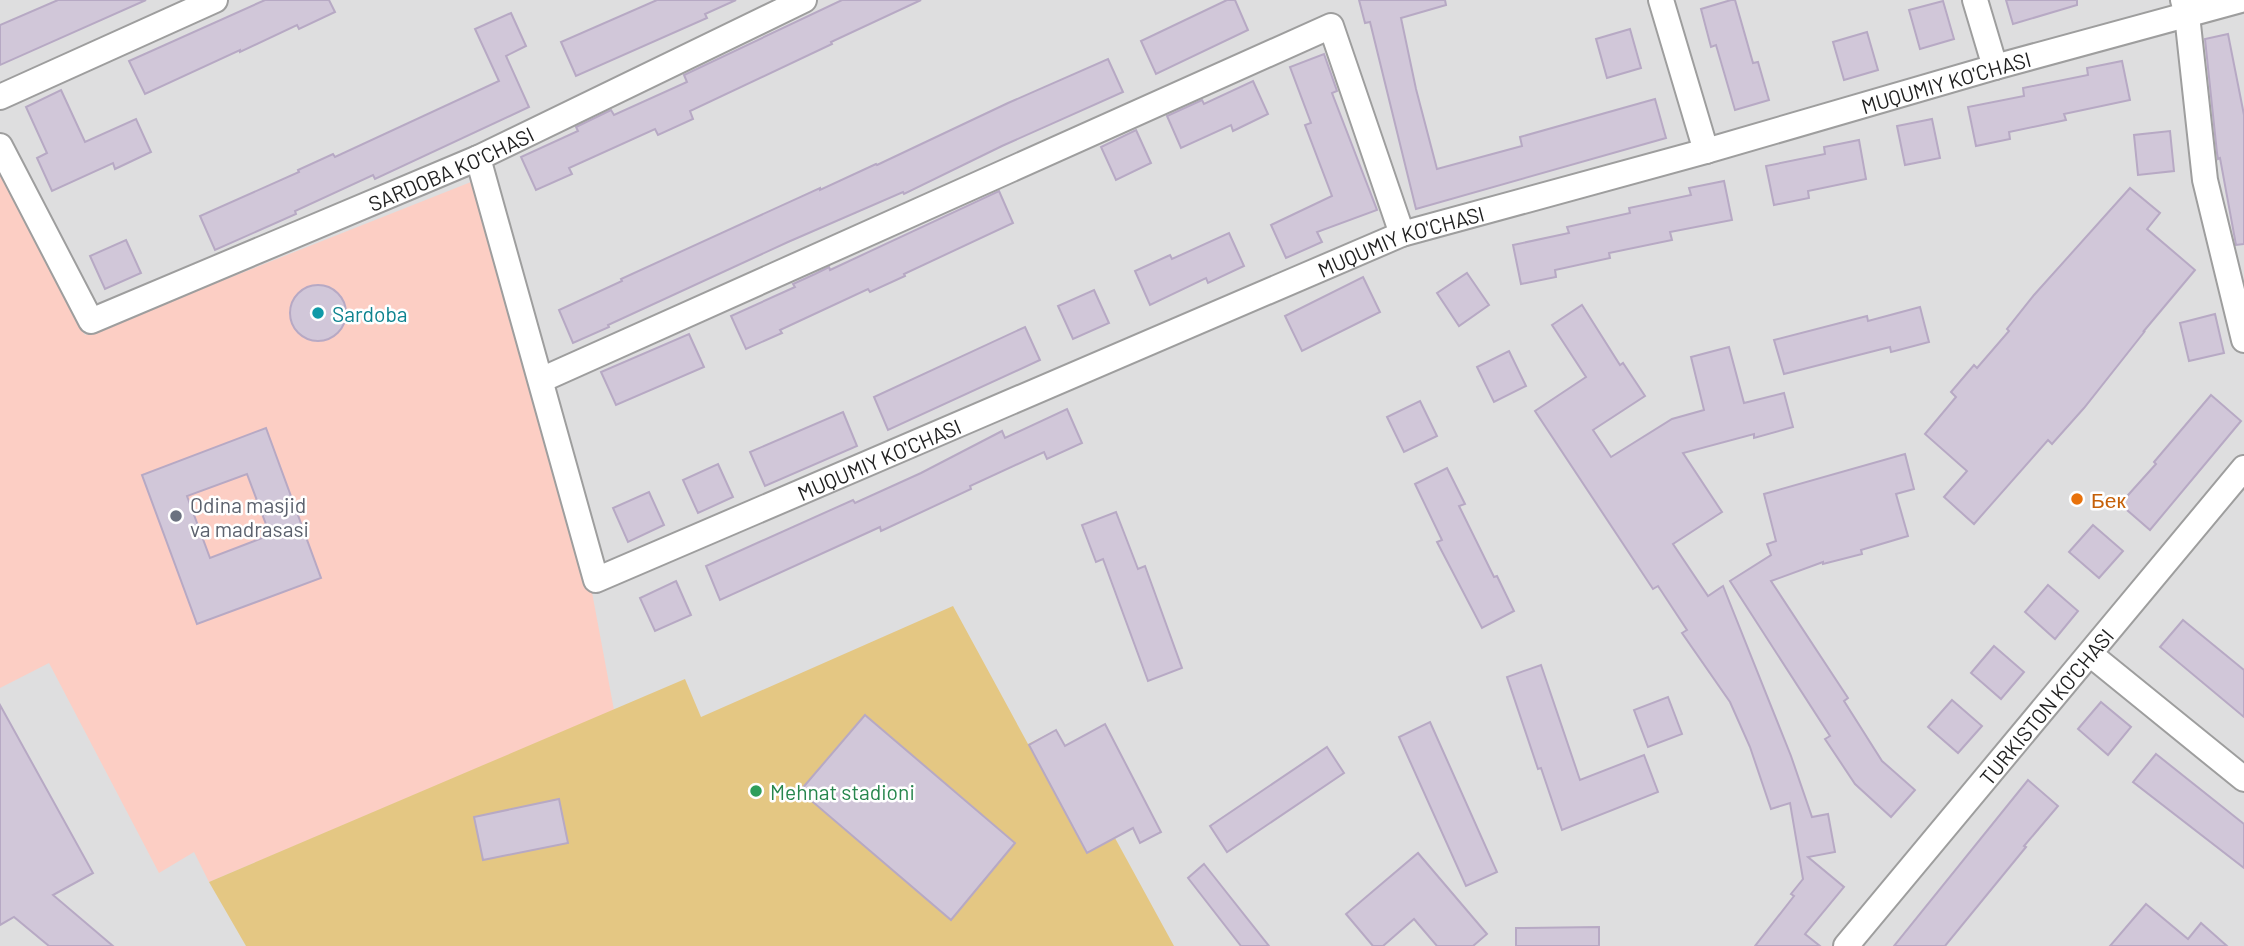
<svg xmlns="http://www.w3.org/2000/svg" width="2244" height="946" font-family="Barlow,sans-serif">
<rect width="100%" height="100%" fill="#efe8f2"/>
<rect fill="#dededf" x="0" y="0" width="2244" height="946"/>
<polygon fill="#fccec4" points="0,169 85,335 476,180 588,571 614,710 209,882 194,852 159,873 49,663 0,688"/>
<polygon fill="#e4c783" points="953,606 1028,744 1056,730 1174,946 246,946 209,882 685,679 701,717"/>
<g fill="#d1c7d9" stroke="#b7a9c4" stroke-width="2" fill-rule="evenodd">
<polygon points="58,0 146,0 0,65 0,25"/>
<polygon points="265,0 329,0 335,12 299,29 297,25 240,52 240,50 145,94 129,61"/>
<polygon points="657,0 736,0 705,14 707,18 576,76 561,42"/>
<polygon points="842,0 921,0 831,42 832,44 690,111 693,119 658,135 655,129 569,168 572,174 536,190 521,157 578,131 576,127 611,110 614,115 687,82 684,75"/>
<polygon points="1227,0 1235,0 1248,30 1156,74 1141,41"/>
<polygon points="1359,0 1445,0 1446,5 1401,18 1416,89 1437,169 1522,146 1520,137 1655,99 1666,138 1416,209 1370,22 1365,23"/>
<polygon points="1731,0 1735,0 1753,63 1758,62 1769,100 1735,110 1716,45 1711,47 1701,9"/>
<polygon points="2006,0 2077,0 2077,5 2013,24"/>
<polygon points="1943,1 1954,39 1920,49 1909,10"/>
<polygon points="511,13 526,46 506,56 529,107 375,179 373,175 295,211 296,214 215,250 200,216 299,172 298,170 333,154 335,157 499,81 475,29"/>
<polygon points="1630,29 1641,68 1607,78 1596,39"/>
<polygon points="1867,32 1878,70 1844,80 1833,42"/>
<polygon points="2228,34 2244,115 2244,244 2236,245 2220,158 2218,159 2217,153 2205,39"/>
<polygon points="1324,54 1337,91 1332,93 1377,210 1317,232 1322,242 1286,258 1271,225 1332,196 1305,125 1311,123 1290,67"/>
<polygon points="1108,59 1123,92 1002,146 904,194 903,192 788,242 608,325 609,327 573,343 559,310 622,281 621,279 820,188 820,190 876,164 877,165 1008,103"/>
<polygon points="2122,61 2130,100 2064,114 2066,120 2009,132 2010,139 1976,146 1968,107 2024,96 2023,88 2088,75 2087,68"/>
<polygon points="1253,81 1268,114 1233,131 1231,125 1181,148 1167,116 1202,100 1204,104"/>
<polygon points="61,90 85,142 136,119 151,152 115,169 113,163 52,191 37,158 47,153 26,107"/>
<polygon points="1932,119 1940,158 1905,165 1897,126"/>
<polygon points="1136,130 1151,163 1116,180 1101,147"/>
<polygon points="2170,131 2174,171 2138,175 2134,135"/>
<polygon points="1859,140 1866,179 1808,191 1809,198 1774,205 1766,166 1825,154 1824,147"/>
<polygon points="1724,181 1732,220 1670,232 1672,240 1609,253 1610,258 1555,270 1556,277 1521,284 1513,245 1569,233 1567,227 1630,213 1629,208 1691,195 1689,188"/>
<polygon points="2130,188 2160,213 2147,229 2195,270 2143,332 2145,331 2084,408 2052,444 2048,440 1974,524 1944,497 1967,471 1925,434 1956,397 1951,392 1974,365 1977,368 2009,331 2007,329 2034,295"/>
<polygon points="999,191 1013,223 904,274 905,276 870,292 868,289 780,330 782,333 746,349 731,316 795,287 793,284 815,274 829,267 830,270"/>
<polygon points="1229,233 1244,266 1208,283 1206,278 1150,305 1135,271 1170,255 1172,259"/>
<polygon points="126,240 141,273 105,289 90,256"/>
<polygon points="1467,273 1489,305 1459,326 1437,293"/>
<polygon points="1363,277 1380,312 1302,351 1285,316"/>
<circle cx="318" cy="313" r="28"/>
<polygon points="1094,290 1109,323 1073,339 1058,306"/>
<polygon points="1582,305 1620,365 1623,363 1645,396 1593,430 1611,457 1672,419 1704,410 1691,357 1729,347 1744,403 1784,393 1793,427 1754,438 1754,434 1683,453 1722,512 1673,544 1708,596 1723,586 1791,756 1812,817 1828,814 1835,852 1808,857 1844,887 1805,934 1820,946 1755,946 1794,896 1791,894 1803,879 1790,803 1771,809 1750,747 1730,702 1682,633 1687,630 1658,586 1653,589 1535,411 1586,377 1552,325"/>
<polygon points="1920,307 1929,342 1891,352 1890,347 1784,374 1774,340 1867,316 1868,321"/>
<polygon points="2215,314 2224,353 2189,361 2180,323"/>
<polygon points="1025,327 1040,360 888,430 874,397"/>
<polygon points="689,334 704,367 616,405 601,372"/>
<polygon points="1509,351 1526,386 1494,402 1477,367"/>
<polygon points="2211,395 2241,421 2150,530 2120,504 2156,464 2154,462"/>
<polygon points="1420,401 1437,436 1404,452 1387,417"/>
<polygon points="1067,409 1082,443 1047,459 1044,452 970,486 971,489 881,531 880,527 720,600 706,566 853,500 855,503 921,473 1002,431 1005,438"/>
<polygon points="843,412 857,446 765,486 750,452"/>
<path d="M266 428 321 578 197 624 142 475ZM247 474 270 535 210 558 187 496Z"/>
<polygon points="1905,454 1914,489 1896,494 1908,536 1861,550 1862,554 1823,564 1823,562 1771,581 1848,698 1844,701 1882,761 1915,790 1891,817 1855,784 1825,739 1830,736 1730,581 1771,555 1767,544 1776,541 1764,494"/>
<polygon points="718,464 733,497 698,513 683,480"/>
<polygon points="1447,468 1465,504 1459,506 1494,577 1497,576 1514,611 1482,628 1437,542 1442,540 1415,484"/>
<polygon points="649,492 664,525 628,542 613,508"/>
<polygon points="1116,512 1138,569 1145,566 1182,668 1148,681 1103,559 1096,562 1082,525"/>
<polygon points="2093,525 2123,551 2099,578 2069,552"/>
<polygon points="676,581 691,615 655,631 640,598"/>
<polygon points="2048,585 2078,611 2055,639 2025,612"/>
<polygon points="2183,620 2244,670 2244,717 2160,647"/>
<polygon points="1994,646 2024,672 2001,699 1971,673"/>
<polygon points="1541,665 1580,780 1644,755 1658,792 1562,830 1541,768 1538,769 1507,677"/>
<polygon points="1668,697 1682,734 1648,747 1634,710"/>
<polygon points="1952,700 1982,726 1958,753 1928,727"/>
<polygon points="2101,702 2131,727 2108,755 2078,729"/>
<polygon points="0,705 93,873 53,895 113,946 49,946 14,917 0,925"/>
<polygon points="865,715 1015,843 951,920 800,791"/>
<polygon points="1430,722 1497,872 1466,886 1399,737"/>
<polygon points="1105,724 1161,832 1140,843 1133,828 1087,853 1029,745 1056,730 1065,746"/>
<polygon points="1327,747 1344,773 1227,852 1210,826"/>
<polygon points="2156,754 2244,824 2244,868 2133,782"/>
<polygon points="2028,780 2058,806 2024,846 2026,847 1945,946 1894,946"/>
<polygon points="559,799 568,843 483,860 474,817"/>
<polygon points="1418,853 1487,934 1473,946 1437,946 1414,919 1383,946 1373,946 1346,914"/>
<polygon points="1204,864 1269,946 1241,946 1188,878"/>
<polygon points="2146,904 2188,939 2201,923 2227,946 2110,946"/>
<polygon points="1599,927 1599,946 1516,946 1516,928"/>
</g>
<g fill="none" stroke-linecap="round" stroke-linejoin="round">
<defs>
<g id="minor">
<polyline points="1661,0 1706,151"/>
<polyline points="1975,0 1995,67"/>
<polyline points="2183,0 2187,15 2205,180 2244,340"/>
<polyline points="0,97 215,0"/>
<path id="s1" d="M0 146 91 321 478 158 804 0"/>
<path id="s2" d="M478 158 596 580 1402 234 1706 151 1995 67 2241 0"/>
<polyline points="541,380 1331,26 1402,234"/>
<polyline points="2090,654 2244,779"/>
<path id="s3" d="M1846 946 2244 468"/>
</g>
</defs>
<use href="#minor" stroke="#9e9e9e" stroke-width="28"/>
<use href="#minor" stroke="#fff" stroke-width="24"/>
</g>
<circle fill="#0f9aa8" stroke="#fff" stroke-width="2.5" cx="318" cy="313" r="7"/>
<circle fill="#e8710a" stroke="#fff" stroke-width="2.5" cx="2077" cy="499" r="7"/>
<circle fill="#6b7280" stroke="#fff" stroke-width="2.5" cx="176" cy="516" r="7"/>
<circle fill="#2e9e5b" stroke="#fff" stroke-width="2.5" cx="756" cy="791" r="7"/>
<g text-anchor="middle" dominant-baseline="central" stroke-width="5" stroke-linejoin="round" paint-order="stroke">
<g font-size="21" fill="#212121" stroke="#fff">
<text stroke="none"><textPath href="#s2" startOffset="1880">MUQUMIY KO'CHASI</textPath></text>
<text stroke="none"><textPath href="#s1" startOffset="588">SARDOBA KO'CHASI</textPath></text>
<text stroke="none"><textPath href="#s2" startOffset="1312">MUQUMIY KO'CHASI</textPath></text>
<text stroke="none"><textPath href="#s2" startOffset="746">MUQUMIY KO'CHASI</textPath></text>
<text stroke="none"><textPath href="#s3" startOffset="312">TURKISTON KO'CHASI</textPath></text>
</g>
<g font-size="21" fill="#0d838f" stroke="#fff" text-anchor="start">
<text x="332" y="313">Sardoba</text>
</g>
<g font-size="21" fill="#c56008" stroke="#fff" text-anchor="start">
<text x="2091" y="499">Бек</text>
</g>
<g font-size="21" fill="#5b616d" stroke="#fff" text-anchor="start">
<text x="190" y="504">Odina masjid<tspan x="190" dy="24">va madrasasi</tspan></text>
</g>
<g font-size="21" fill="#27864d" stroke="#fff" text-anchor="start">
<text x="770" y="791">Mehnat stadioni</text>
</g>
</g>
</svg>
